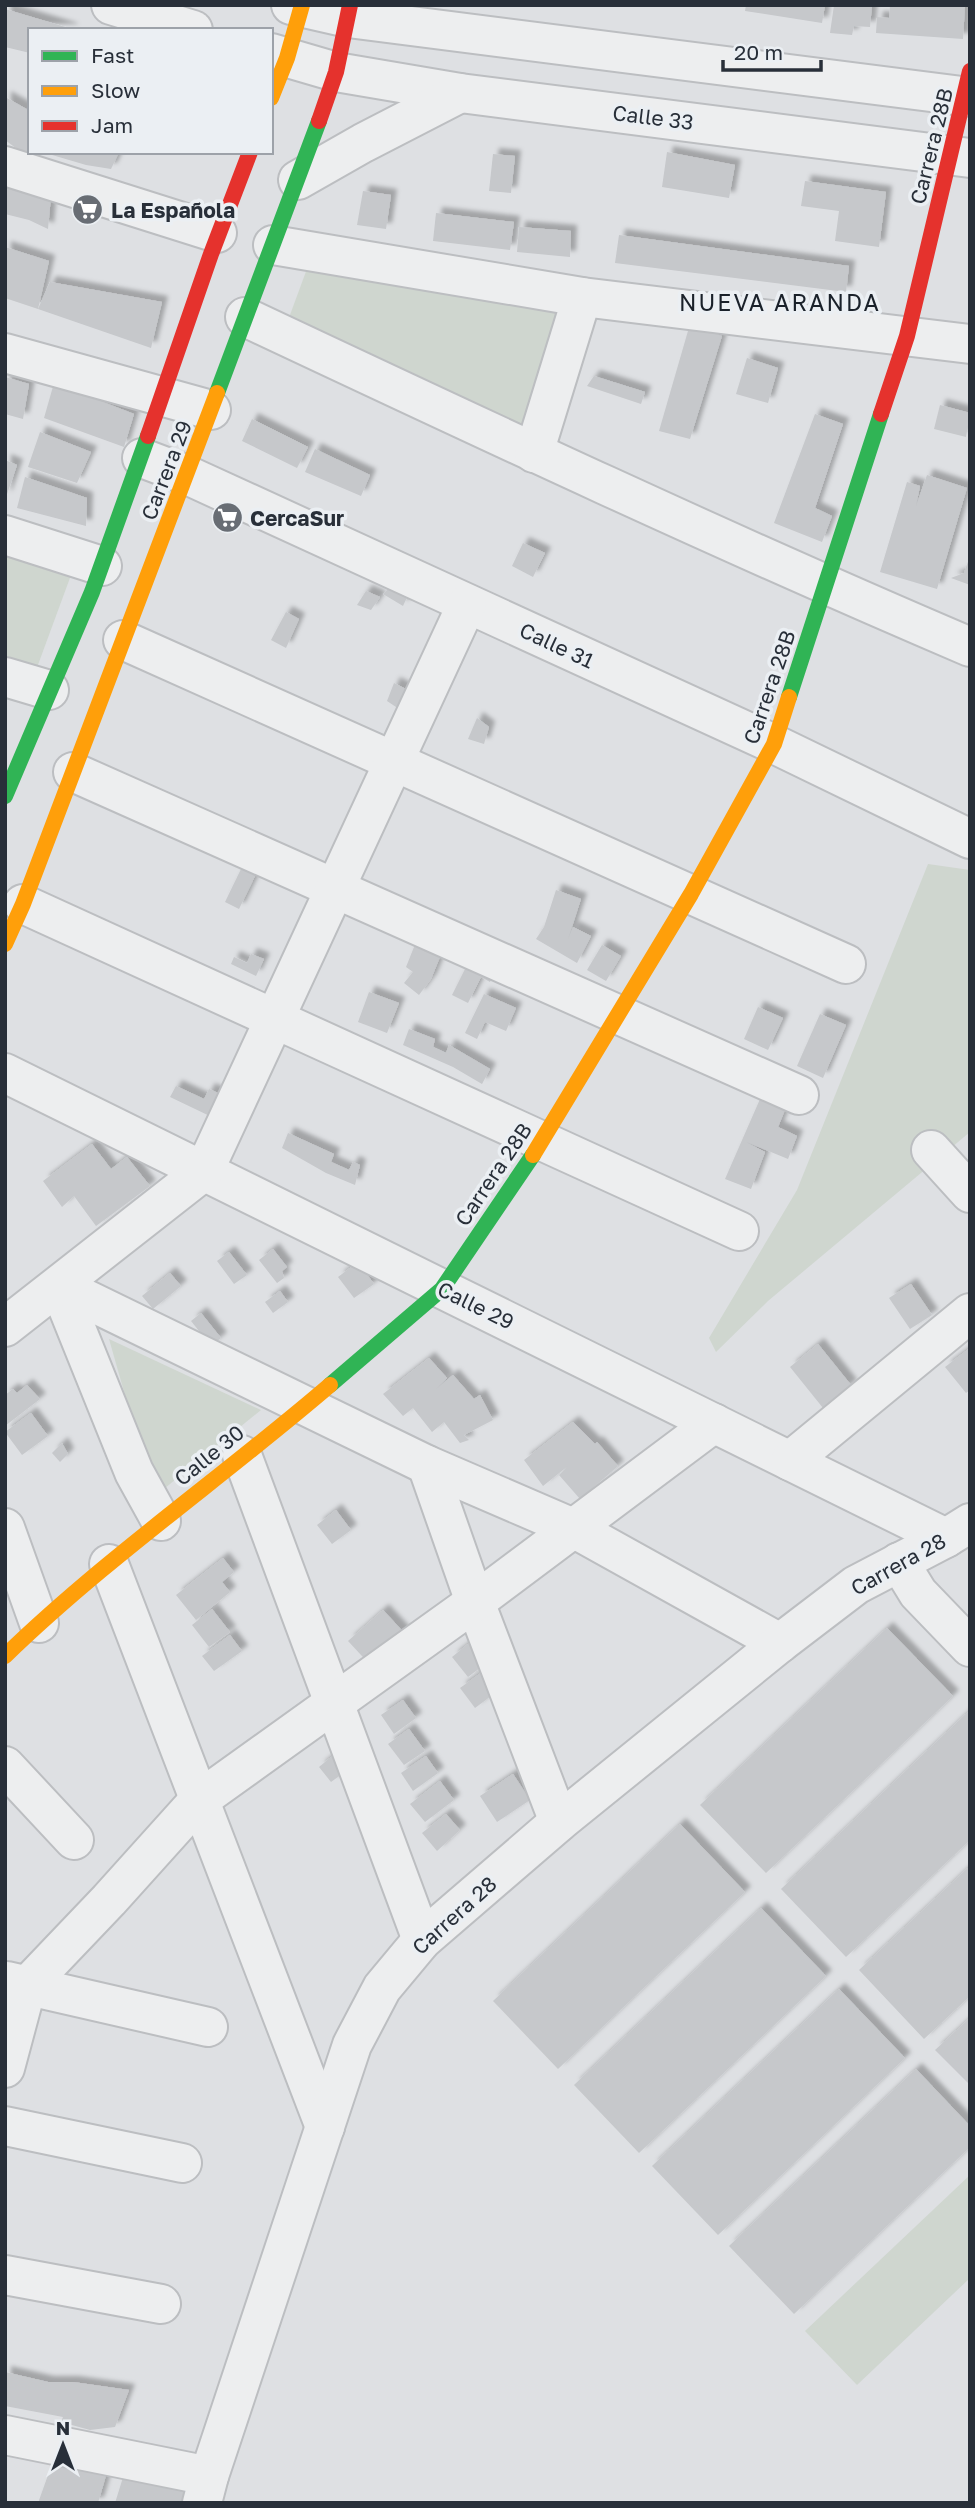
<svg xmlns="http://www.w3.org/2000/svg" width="975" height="2508" font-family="'Golos Text',sans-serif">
<defs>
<filter id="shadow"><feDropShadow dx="6" dy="-6" stdDeviation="2" flood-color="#0004"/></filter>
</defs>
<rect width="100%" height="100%" fill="#dee0e3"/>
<g fill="#cfd6cf">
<polygon points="308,266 567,307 526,436 287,323"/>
<polygon points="5,549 74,567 35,673 5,664"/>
<polygon points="928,864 970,870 970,1132 768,1301 716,1352 709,1338 797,1190"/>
<polygon points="109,1339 261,1410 154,1497"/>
<polygon points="970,2175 970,2278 857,2385 805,2331"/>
</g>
<g fill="#c6c8cb" filter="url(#shadow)">
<polygon points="746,5 825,5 822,23 745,11"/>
<polygon points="834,5 872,5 870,27 854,26 852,35 830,33"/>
<polygon points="890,5 965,5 963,39 876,33 877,17 889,18"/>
<polygon points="5,9 72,29 72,30 30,30 30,53 5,47"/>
<polygon points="5,97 30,111 30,154 24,154 5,140"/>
<polygon points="42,152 119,152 111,169 86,165"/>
<polygon points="667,152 735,165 729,198 662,187"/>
<polygon points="493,154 515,156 511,193 489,191"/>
<polygon points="5,177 52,185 48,229 29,220 5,214"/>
<polygon points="805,181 886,192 879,247 835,241 839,211 801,206"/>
<polygon points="363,191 391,195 386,229 357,225"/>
<polygon points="436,213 514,222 510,250 433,241"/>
<polygon points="519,227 571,231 570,257 517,252"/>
<polygon points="619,235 849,266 846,292 615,263"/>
<polygon points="5,247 49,261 38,309 5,298"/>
<polygon points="50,282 162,302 151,348 38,309"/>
<polygon points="690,324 722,336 690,439 659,431"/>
<polygon points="747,358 778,368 768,403 736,394"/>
<polygon points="594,376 645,392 641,404 587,386"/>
<polygon points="5,377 29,384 23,419 5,414"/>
<polygon points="54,383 134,414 124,447 44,418"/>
<polygon points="940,405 970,413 966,437 934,429"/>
<polygon points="815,414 843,424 815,508 832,516 822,542 774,523"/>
<polygon points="252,419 308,447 297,468 242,441"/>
<polygon points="40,432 91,452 77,483 28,467"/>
<polygon points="315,449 370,475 361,496 305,472"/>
<polygon points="5,460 17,465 6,497 5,497"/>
<polygon points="927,475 967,488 937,589 880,572 907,482 920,486 916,506"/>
<polygon points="25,477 87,498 86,526 17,508"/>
<polygon points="523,543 545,553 533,577 512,566"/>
<polygon points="970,556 970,585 951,578 964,573"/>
<polygon points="393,584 409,593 403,606 383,594"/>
<polygon points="366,591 380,597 371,610 357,605"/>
<polygon points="286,612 299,619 286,648 271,640"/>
<polygon points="394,683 410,691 402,711 387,701"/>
<polygon points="477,718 489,727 484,744 468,739"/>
<polygon points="242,867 256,874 239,909 225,902"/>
<polygon points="556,890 581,899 568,939 573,927 591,936 577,963 536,939 544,927"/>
<polygon points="416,942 442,952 431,979 419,995 404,983 413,972 406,967"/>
<polygon points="602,945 621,956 606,981 587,970"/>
<polygon points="473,953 498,965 490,982 481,977 468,1003 452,995"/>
<polygon points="251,954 264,959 256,976 231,964 234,957 247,963"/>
<polygon points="369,992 399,1003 387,1033 358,1022"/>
<polygon points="484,994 516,1008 506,1031 485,1022 477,1039 465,1033"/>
<polygon points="758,1007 783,1018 768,1050 744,1039"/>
<polygon points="820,1014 846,1025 823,1078 797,1066"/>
<polygon points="409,1029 435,1039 433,1047 446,1053 449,1045 490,1069 482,1084 453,1067 403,1045"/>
<polygon points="176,1086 204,1099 209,1089 227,1097 216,1119 170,1097"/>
<polygon points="764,1090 789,1100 778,1127 797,1136 788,1159 744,1141 765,1152 751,1189 725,1179"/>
<polygon points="288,1133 334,1154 331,1162 349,1170 353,1162 360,1165 355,1185 326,1173 282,1148"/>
<polygon points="92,1144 111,1169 127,1157 150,1186 96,1226 74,1196 62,1207 43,1181"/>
<polygon points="273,1249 287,1267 282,1271 284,1278 277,1283 259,1260"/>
<polygon points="229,1252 247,1275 234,1284 217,1261"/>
<polygon points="358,1262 374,1284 354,1298 338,1277"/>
<polygon points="170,1273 181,1286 153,1309 142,1296"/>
<polygon points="911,1284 932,1315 910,1329 889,1298"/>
<polygon points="280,1291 288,1302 273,1313 265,1302"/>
<polygon points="201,1313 221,1338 211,1346 191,1321"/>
<polygon points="818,1344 851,1385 823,1408 790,1367"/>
<polygon points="970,1348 970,1390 966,1393 945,1367"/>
<polygon points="429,1358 447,1378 436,1389 453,1375 474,1399 480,1395 493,1420 464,1435 469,1440 460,1443 444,1422 432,1432 413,1408 403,1416 383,1394"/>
<polygon points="27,1385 40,1399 5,1426 5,1395 13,1389 17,1393"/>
<polygon points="31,1413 48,1436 22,1455 5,1432"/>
<polygon points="573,1422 595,1444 597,1442 618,1466 580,1499 559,1475 569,1465 543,1486 524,1460"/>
<polygon points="62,1443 68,1454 60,1462 52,1453"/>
<polygon points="336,1510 351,1530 332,1544 317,1525"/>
<polygon points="223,1558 234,1572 222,1582 230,1592 196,1620 176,1595"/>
<polygon points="212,1609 230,1632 209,1647 192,1625"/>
<polygon points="383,1610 408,1637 374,1669 348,1641"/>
<polygon points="887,1628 953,1696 766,1873 700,1805"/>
<polygon points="230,1635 242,1651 214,1671 202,1656"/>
<polygon points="473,1640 489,1661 468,1677 452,1657"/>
<polygon points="485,1670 499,1690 475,1708 460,1688"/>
<polygon points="403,1700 416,1718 394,1734 381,1715"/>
<polygon points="968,1712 970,1714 970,1840 846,1957 781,1889"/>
<polygon points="409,1729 425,1751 404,1765 388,1744"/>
<polygon points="336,1753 349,1769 331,1782 319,1767"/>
<polygon points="426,1756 438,1773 413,1791 401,1773"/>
<polygon points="513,1774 530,1800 497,1822 480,1796"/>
<polygon points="440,1781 454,1800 425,1822 410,1804"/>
<polygon points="446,1814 460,1830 437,1851 422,1833"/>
<polygon points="680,1824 745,1892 558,2069 493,2001"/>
<polygon points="970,1866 970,1996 924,2039 859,1970"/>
<polygon points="761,1908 826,1976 639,2153 574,2085"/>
<polygon points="839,1989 905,2058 718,2235 652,2166"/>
<polygon points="970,2018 970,2085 935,2050"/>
<polygon points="916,2069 970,2126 970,2147 794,2314 729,2246"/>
<polygon points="5,2372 48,2382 73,2382 129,2390 115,2427 90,2430 61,2422 63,2417 5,2406"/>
<polygon points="56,2453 107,2472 98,2503 38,2503"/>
<polygon points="125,2471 190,2491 184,2503 115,2503"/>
</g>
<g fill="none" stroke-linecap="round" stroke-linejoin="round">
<defs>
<g id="street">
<polyline points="111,5 193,30"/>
<polyline points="291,5 348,18 970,97"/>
<polyline points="271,53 336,72 460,93 970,158"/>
<polyline points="5,166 217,233"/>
<polyline points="298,180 363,143 460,93"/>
<polyline points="273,245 582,297 970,344"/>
<path d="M245 317C485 430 726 543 970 647"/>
<polyline points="5,353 211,410"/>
<polyline points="534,453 582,297"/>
<polyline points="142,458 187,475 774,744 970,839"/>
<polyline points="5,535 102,566"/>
<polyline points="123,640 846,964"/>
<polyline points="5,677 49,690"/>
<polyline points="73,772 799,1095"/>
<polyline points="23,904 739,1231"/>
<polyline points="5,1073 946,1538"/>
<polyline points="931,1150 970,1193"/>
<polyline points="59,1286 427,1465 573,1528 780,1643"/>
<polyline points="59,1286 134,1472 161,1521"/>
<polyline points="5,1327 204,1171 467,604"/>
<polyline points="242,1455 422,1940"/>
<polyline points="790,1461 970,1313"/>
<polyline points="427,1465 475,1602 559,1822"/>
<polyline points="5,1528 39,1623"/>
<polyline points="899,1562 918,1593 970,1647"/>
<polyline points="109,1564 325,2127"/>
<polyline points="5,1766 74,1840"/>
<polyline points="7,1981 208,2027"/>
<polyline points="5,2068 27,1986 109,1900 199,1800 475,1602 714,1423"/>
<polyline points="5,2126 182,2163"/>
<polyline points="5,2275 161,2304"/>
<polyline points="5,2435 209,2476"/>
<polyline points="202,2503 209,2476 352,2045 382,1988 422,1940 559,1822 780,1643 856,1585 946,1538 970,1523"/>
</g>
</defs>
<use href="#street" stroke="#bcbec1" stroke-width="42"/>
<use href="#street" stroke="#edeeef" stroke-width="38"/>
<g stroke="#30b455" stroke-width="16">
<polyline points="217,393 319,121"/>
<polyline points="789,697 881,414"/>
<polyline points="5,796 92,592 148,436"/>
<polyline points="330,1385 442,1289 533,1155"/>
</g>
<g stroke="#ff9f0a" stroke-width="16">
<polyline points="271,98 287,58 302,5"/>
<polyline points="5,944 23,904 217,393"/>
<polyline points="533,1155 691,894 774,744 789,697"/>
<path d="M5 1656C106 1558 223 1477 330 1385"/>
</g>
<g stroke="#e5322d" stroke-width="16">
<polyline points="319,121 336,72 350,5"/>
<polyline points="881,414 907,336 970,71"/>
<polyline points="148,436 211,254 250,152"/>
</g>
</g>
<defs>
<symbol id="supermarket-disc" viewBox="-11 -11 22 22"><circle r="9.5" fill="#686d74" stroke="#ebeff3"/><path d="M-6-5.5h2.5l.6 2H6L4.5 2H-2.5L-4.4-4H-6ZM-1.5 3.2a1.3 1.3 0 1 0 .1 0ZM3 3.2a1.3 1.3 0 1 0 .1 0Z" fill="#fff"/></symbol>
</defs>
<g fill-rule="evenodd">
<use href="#supermarket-disc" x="70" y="192" width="35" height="35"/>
<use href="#supermarket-disc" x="210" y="500" width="35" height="35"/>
</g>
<g text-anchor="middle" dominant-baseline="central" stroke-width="7" stroke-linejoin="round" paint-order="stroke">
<g font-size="21" fill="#282f39" stroke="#ebeff3">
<text transform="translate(653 117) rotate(7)">Calle 33</text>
<text transform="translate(931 146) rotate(-76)">Carrera 28B</text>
<text transform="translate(166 470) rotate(-69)">Carrera 29</text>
<text transform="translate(557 645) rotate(25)">Calle 31</text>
<text transform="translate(769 687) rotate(-71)">Carrera 28B</text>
<text transform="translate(493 1174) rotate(-56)">Carrera 28B</text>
<text transform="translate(476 1305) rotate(26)">Calle 29</text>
<text transform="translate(209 1455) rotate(-39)">Calle 30</text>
<text transform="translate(898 1564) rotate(-29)">Carrera 28</text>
<text transform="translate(454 1915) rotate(-42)">Carrera 28</text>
</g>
<g font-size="21" font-weight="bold" fill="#282f39" stroke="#ebeff3" text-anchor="start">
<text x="111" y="210">La Española</text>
<text x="250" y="518">CercaSur</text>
</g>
<g font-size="23" letter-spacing="2" fill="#1a212a" stroke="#ebeff3">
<text x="780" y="302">NUEVA ARANDA</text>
</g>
</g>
<rect width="975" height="2508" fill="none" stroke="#282f39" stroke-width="14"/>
<rect x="28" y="28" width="245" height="126" fill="#ebeff3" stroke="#9da2a9" stroke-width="2"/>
<rect x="42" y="51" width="35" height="10" fill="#30b455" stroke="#9da2a9" stroke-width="2"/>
<text x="91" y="63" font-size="21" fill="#282f39">Fast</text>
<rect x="42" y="86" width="35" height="10" fill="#ff9f0a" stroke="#9da2a9" stroke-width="2"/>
<text x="91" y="98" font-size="21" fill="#282f39">Slow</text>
<rect x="42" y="121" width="35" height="10" fill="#e5322d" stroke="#9da2a9" stroke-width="2"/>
<text x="91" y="133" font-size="21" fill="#282f39">Jam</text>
<g transform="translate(63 2445)" stroke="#ebeff3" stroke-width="5" paint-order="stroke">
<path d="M0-5L12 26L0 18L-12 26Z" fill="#282f39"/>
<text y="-10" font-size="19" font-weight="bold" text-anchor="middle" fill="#282f39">N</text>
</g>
<path d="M723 60v10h98v-10" fill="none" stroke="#282f39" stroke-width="3.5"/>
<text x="734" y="60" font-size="21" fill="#282f39" stroke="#ebeff3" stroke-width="5" paint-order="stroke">20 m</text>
</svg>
